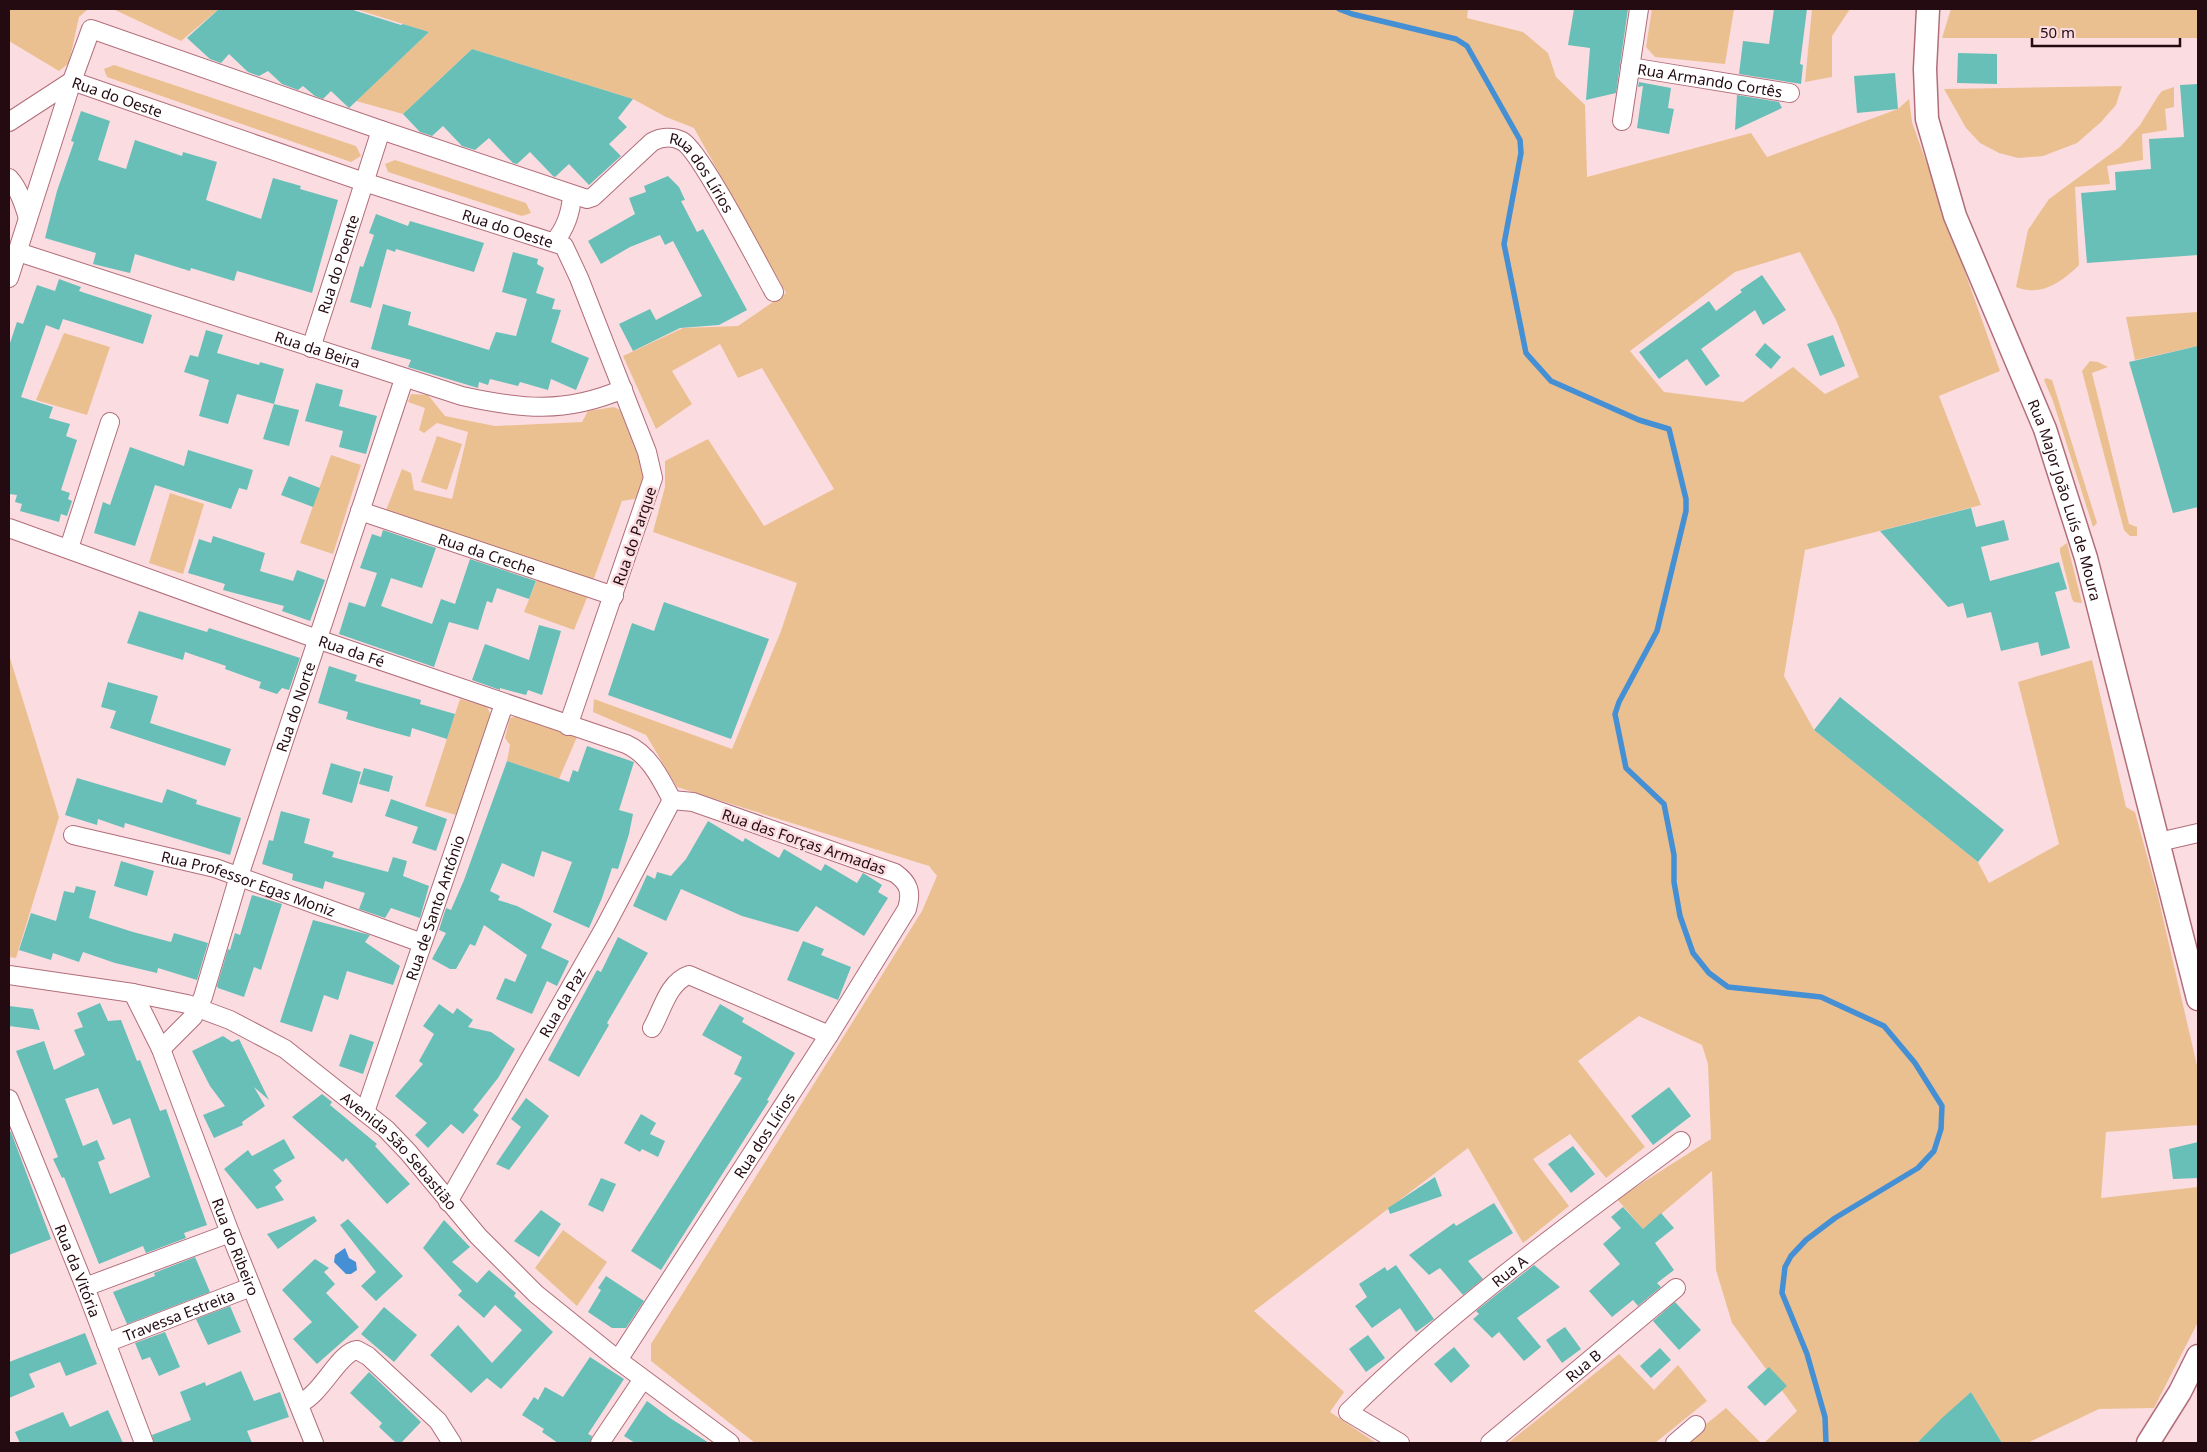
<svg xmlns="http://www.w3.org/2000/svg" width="2207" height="1452" font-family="'Noto Sans',sans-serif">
<rect width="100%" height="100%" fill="#fbdce0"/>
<g fill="#ebc091" fill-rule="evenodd">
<polygon points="9,9 88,9 79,17 69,63 59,71 9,41"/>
<polygon points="113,9 219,9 181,41"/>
<path d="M355 9H1468L1467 18 1523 32 1548 53 1556 77 1585 105 1587 177 1751 133 1767 157 1898 109 1909 99 1912 122 2000 371 1939 396 1981 505 1805 550 1784 676 1814 730 1978 862 1989 883 2059 844 2018 682 2092 660 2126 807 2135 812 2157 892 2198 1070V1125L2106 1132 2101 1198 2198 1187V1322L2154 1408 2099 1409 2027 1443H2002L1971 1392 1917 1443H1764L1797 1411 1732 1323 1716 1270 1712 1171 1643 1229 1617 1199 1711 1139 1708 1064 1702 1045 1639 1016 1578 1061 1645 1147 1606 1178 1570 1134 1533 1159 1569 1206 1523 1243 1468 1148 1254 1311 1344 1392 1330 1412 1376 1443H755L651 1361V1344L922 911 937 876 929 866 677 787 646 735 593 712 594 699 732 749 781 631 797 583 653 532 665 487V461L708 439 764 526 834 489 762 368 738 378 720 344 672 371 692 404 656 429 623 356 683 328 738 326 786 293 694 128 666 117 633 99 472 49 403 114 356 101 429 32ZM1800 252 1836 320 1859 377 1825 394 1793 367 1743 402 1664 392 1630 351 1735 272Z"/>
<polygon points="1652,9 1734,9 1725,64 1655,57 1646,47"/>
<polygon points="1812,9 1850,9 1832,36 1832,77 1805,82"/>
<polygon points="1951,9 2198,9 2198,38 1942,38"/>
<polygon points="114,65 356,146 361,156 351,162 107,77 104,69"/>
<polygon points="2122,86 2116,105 2101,122 2077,143 2043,156 2018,158 1999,153 1980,143 1966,128 1944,89"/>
<path d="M2174 87V107L2165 109 2167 130 2142 134 2143 160 2107 166 2110 184 2075 187 2079 265C2062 282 2041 297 2016 287L2028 230 2049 199 2120 147 2140 125 2158 96 2162 91Z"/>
<polygon points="395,160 526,203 531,213 522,216 388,172 385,164"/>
<polygon points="2198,312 2198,346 2135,360 2126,317"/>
<polygon points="64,333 110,347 87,415 36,400"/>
<polygon points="2090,361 2098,362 2108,367 2092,373 2129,524 2137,527 2137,536 2130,536 2124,530 2082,371"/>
<polygon points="2046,378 2052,380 2097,523 2093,527 2053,401 2044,380"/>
<polygon points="411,394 428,395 445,416 495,426 582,422 588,411 614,407 620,410 644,472 640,498 622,501 593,581 385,513 402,469 411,473 414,490 452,499 468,432 437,423 424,433 419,430 425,408 408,402"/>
<polygon points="437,436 462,444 447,490 421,482"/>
<polygon points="331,455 361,465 333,554 300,543"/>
<polygon points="170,493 204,504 183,574 149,563"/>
<polygon points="2067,543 2082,603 2074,602 2072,599 2060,552 2060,548"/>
<polygon points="538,577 588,595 574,630 524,612"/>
<polygon points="9,655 59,817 16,958 9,957"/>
<polygon points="460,699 487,707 491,715 456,815 425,806"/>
<polygon points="518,716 577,737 559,779 507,761 510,745 505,738 510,718"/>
<polygon points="563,1230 607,1262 577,1306 535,1268"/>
<polygon points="1619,1354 1654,1390 1678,1365 1707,1401 1655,1443 1508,1443"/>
<polygon points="1726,1408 1761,1443 1683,1443"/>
</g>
<polygon fill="#4590d4" points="345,1248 349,1258 356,1262 357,1270 351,1274 346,1274 334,1262 335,1255"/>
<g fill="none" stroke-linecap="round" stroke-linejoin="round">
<polyline stroke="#4590d4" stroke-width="5.5" points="1339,9 1352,14 1456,39 1467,46 1520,140 1521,153 1504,244 1526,353 1551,381 1639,420 1669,429 1686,499 1686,511 1657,631 1619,702 1615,714 1626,768 1664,804 1674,855 1674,882 1680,916 1693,953 1709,973 1728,987 1821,997 1884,1026 1915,1063 1942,1106 1941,1129 1934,1151 1918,1168 1835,1218 1806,1240 1791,1256 1785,1267 1782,1293 1807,1354 1825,1417 1826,1443"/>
</g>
<g fill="#67bfb8" fill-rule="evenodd">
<polygon points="219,9 350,9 401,25 403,24 429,32 349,108 331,91 323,99 315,96 303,86 298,90 282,84 268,71 259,76 248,72 229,54 221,63 210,59 187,38"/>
<polygon points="1574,9 1628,9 1616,93 1586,100 1590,48 1568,45"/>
<polygon points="1774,9 1807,9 1800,64 1803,65 1801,84 1739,74 1743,41 1769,44"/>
<polygon points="472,49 633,99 618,118 627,127 609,144 621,156 589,185 569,164 555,177 553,176 530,152 517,164 513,163 489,138 475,150 462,146 443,126 432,136 420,132 403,114"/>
<polygon points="1958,53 1997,54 1997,84 1957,83"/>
<polygon points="1895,73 1898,109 1857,113 1854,76"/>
<polygon points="1639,82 1671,88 1668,108 1674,109 1669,134 1637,128 1643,86 1638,87"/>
<polygon points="2198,84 2198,255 2087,263 2081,193 2116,190 2115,172 2151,169 2149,139 2184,137 2180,85"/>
<polygon points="1737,95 1779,102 1782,108 1735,130"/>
<polygon points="81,111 110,121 98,160 126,169 135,140 182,156 183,152 217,162 206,200 261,219 273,178 301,186 300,189 338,200 312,293 237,271 234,281 191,268 190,271 135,254 130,273 93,264 96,253 45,238 57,191 74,142 71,141"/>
<polygon points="668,176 679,187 685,200 681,201 697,232 703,229 747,310 719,325 680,328 633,351 619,324 650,309 656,320 702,296 673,241 665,245 660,235 630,247 601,264 588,241 635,214 629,198 646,192 644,186"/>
<polygon points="376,214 408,226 410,221 484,243 474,272 396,249 395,252 387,249 371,308 350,302 360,266 363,267 374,235 369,233"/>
<polygon points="513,252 538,259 537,264 544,268 536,293 555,299 552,309 561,310 551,342 589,358 576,390 551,379 548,390 520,382 518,386 490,379 488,385 479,382 478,388 408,367 411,360 371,349 383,304 411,312 408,325 489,350 496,332 516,336 527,299 502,292"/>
<polygon points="1762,275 1786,310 1763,325 1755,310 1701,349 1720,376 1706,386 1687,359 1659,379 1639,352 1709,301 1716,311 1742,292 1740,290"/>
<polygon points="59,279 81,287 79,291 152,315 143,344 63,319 59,330 46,325 21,397 53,407 49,418 70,424 66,436 77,440 61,490 70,493 68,499 72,501 67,516 61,514 59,522 20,511 22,504 15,502 17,495 9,494 9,346 17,322 23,324 37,285 55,291"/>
<polygon points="206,330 223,335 217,353 259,365 260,362 284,369 274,404 237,394 228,424 199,416 209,380 184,372 190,355 198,357"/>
<polygon points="1833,335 1845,366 1820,376 1807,344"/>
<polygon points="1765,343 1781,357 1771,369 1755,355"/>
<polygon points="2198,346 2198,507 2173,513 2129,362"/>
<polygon points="316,383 343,390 339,406 377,416 366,454 339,447 343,431 305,421"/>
<polygon points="274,404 299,410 289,446 263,439"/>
<polygon points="130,447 184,466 188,450 253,470 247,490 239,488 231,509 155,485 135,546 94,533 103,502 110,505"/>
<polygon points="289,476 320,488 313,507 281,495"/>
<polygon points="1971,508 1976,527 2004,520 2009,540 1981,547 1990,581 2059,562 2067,589 2055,592 2070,648 2041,656 2038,642 2001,651 1991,612 1967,618 1963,603 1948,607 1880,531"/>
<polygon points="383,530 436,548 422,588 391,578 381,606 432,624 441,599 455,604 470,559 536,581 529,599 497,588 492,603 487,601 478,630 449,622 434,667 339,634 349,602 365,607 377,573 360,568 372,534 381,537"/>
<polygon points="213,536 265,553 260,571 293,581 297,570 325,580 310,621 282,611 284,606 223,590 225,584 188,573 199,539 211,543"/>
<polygon points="664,602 769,639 731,739 608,695 632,623 654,631"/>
<polygon points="139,611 207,632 209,628 300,658 289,690 282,688 277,694 259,688 261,682 225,669 226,666 185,652 183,660 127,643"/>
<polygon points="539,625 561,631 542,695 528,690 526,695 500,688 500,690 472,680 485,644 529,660"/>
<polygon points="329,666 357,675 355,681 421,700 420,704 455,714 447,739 412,728 410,737 377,728 346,719 348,712 318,703"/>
<polygon points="108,682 158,696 150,723 231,749 225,766 110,728 116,711 101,707"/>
<polygon points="1840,697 2004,830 1978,862 1814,730"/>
<polygon points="587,746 634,762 619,810 633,814 629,834 618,869 612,868 602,898 589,928 553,912 572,862 542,851 534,877 502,863 490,891 500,896 498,900 517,906 552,924 541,948 569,961 557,986 547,981 532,1014 496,999 505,978 515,982 527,955 484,925 475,946 470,944 456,969 450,969 432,959 446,933 439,930 446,908 451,910 464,880 507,761 569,782 573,770 578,772"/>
<polygon points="331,763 361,772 352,803 322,794"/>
<polygon points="364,768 393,776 389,792 359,784"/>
<polygon points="77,778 162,803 167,789 197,800 196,804 241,818 230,855 125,823 124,828 98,819 97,825 65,815"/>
<polygon points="391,799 447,819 436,851 412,843 418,827 385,816"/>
<polygon points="281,811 310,819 304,843 334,852 332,857 388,872 393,857 407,861 403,876 429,886 420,918 391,908 385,918 359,909 365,893 325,881 323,889 292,880 293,874 262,864 269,840 273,841"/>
<polygon points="708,821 743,842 745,838 779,858 784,849 821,871 825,864 857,883 863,873 882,885 878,892 888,898 864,936 816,906 798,932 742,916 681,889 666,921 633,906 647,875 655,879 657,872 671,876 686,859"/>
<polygon points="121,861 154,871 147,896 114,886"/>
<polygon points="76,886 96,891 89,918 133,932 171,942 174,933 208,943 197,980 158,968 157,973 115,963 83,952 79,962 53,953 51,960 19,950 31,913 56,921 64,891 74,893"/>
<polygon points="252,895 282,904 261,970 254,967 244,997 218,988 217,986 228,949 230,950 235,933 240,935"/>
<polygon points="313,920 370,935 365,942 400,966 393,985 347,971 338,1000 324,995 312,1032 280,1022"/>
<polygon points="618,937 648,953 607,1023 609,1025 579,1077 548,1060 597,970 601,972"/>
<polygon points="803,941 824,949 821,955 851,967 838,1000 787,980"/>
<path d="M100 1003 108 1021 121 1020 137 1061 140 1060 160 1111 166 1109 207 1225 184 1233 186 1238 146 1253 143 1246 99 1264 64 1177 62 1178 53 1159 58 1157 16 1051 44 1041 54 1070 85 1055 74 1030 83 1027 77 1013ZM98 1088 113 1125 130 1118 150 1177 110 1194 98 1162 105 1159 97 1140 83 1146 65 1099Z"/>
<polygon points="439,1004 453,1014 457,1008 473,1020 468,1027 491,1032 515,1049 498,1078 473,1110 479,1115 463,1134 451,1124 428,1148 415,1135 427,1123 395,1096 423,1064 419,1061 434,1034 423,1026"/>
<polygon points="720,1004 744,1018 742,1022 795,1053 767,1100 769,1101 661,1270 631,1251 742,1078 734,1074 742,1057 702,1035"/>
<polygon points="9,1006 33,1009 40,1030 9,1026"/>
<polygon points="350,1034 374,1042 363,1074 339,1066"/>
<polygon points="223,1036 232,1042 239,1039 269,1100 254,1087 265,1106 242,1122 243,1125 214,1138 203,1115 225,1106 210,1086 192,1051"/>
<polygon points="1669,1087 1691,1116 1653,1145 1631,1116"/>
<polygon points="322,1094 332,1102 330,1105 377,1144 375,1146 410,1184 387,1204 346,1158 343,1162 292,1117"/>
<polygon points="526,1098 549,1116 509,1170 496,1164 521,1127 511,1119"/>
<polygon points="641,1114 656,1123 650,1134 665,1141 658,1157 642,1149 640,1152 624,1143"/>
<polygon points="9,1131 11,1132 51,1239 9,1255"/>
<polygon points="284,1139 295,1158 273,1170 282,1181 275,1187 284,1200 257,1209 224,1169 248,1150 252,1156"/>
<polygon points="2198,1142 2198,1178 2173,1179 2169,1149"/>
<polygon points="1573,1146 1595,1174 1571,1193 1548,1164"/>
<polygon points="1435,1177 1442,1196 1390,1214 1388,1208"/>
<polygon points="601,1178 616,1184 603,1212 588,1205"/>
<polygon points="1494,1203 1513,1233 1468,1261 1483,1279 1463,1295 1440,1268 1429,1275 1409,1255 1454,1223 1456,1226"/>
<polygon points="1623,1207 1643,1229 1661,1213 1674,1228 1655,1243 1674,1270 1657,1283 1661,1287 1638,1306 1633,1300 1612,1317 1589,1291 1620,1264 1603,1244 1621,1228 1611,1217"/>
<polygon points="541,1210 561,1224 539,1257 514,1241"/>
<polygon points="314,1216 317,1221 278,1249 267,1234"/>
<polygon points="348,1219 403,1276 376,1301 361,1286 376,1272 340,1225"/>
<polygon points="444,1220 470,1247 452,1262 477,1283 489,1270 516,1293 514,1296 553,1332 501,1389 487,1378 471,1393 430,1355 458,1325 492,1363 522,1330 495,1305 484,1318 458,1295 462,1291 423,1248"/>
<polygon points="195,1257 210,1292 127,1324 113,1292 155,1276 154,1273"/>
<polygon points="315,1259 329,1268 324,1272 335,1284 326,1293 359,1327 317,1364 293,1339 312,1322 282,1290"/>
<polygon points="1396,1265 1434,1319 1416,1332 1400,1308 1372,1328 1355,1306 1367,1297 1359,1284 1385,1267 1387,1271"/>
<polygon points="1534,1265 1560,1287 1517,1318 1541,1347 1524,1361 1499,1332 1492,1338 1473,1319 1479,1314 1476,1311"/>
<polygon points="606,1276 644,1301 626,1328 612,1328 588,1312 601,1290 598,1288"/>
<polygon points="1675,1302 1701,1330 1679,1350 1653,1321"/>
<polygon points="230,1306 241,1332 208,1345 196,1319"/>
<polygon points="384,1307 417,1335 394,1362 361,1334"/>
<polygon points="1565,1327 1581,1349 1562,1363 1546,1340"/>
<polygon points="165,1332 180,1367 159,1376 150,1357 142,1360 135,1343"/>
<polygon points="85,1333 97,1364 66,1376 60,1362 29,1374 35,1387 9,1398 9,1362"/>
<polygon points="1368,1335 1385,1358 1366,1372 1349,1349"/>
<polygon points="1454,1347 1470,1366 1451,1383 1434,1364"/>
<polygon points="1660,1348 1671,1360 1651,1378 1640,1366"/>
<polygon points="590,1357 624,1379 588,1434 592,1436 590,1443 558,1443 542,1432 544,1429 522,1415 534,1397 538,1400 545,1387 563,1397"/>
<polygon points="1769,1367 1787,1386 1765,1406 1747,1387"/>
<polygon points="241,1371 254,1401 280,1392 289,1417 247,1431 252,1443 154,1443 152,1435 191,1420 180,1392 205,1382 206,1386"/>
<polygon points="369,1372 421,1422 401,1443 396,1443 379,1427 382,1423 350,1393"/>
<polygon points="1971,1392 2002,1443 1917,1443 1942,1418"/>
<polygon points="647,1401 670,1418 709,1443 635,1443 624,1436"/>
<polygon points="108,1410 123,1443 20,1443 15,1432 63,1412 70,1427"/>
</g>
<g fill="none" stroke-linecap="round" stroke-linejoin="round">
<defs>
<g id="minor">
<path id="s1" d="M1630 67 1790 93"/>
<path id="s2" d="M72 81 364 182 564 246 579 278 647 452 653 478 568 726"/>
<polyline points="1622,121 1639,9"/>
<polyline points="9,122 72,81"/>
<path d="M9 178C19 189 24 205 28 218"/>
<path d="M554 242C566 228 571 213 572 195"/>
<path id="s3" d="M18 252 462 396C521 409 565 414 623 389"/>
<path id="s4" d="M9 278 72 81 91 29 381 130 587 199 593 197 652 142C661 137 672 136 682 141 700 150 760 267 774 292"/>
<path id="s5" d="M311 348 381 130"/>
<path id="s6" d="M360 511 614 596"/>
<path id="s7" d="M9 528 317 639 626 744C649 754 661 779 672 800"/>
<polyline points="69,548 110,422"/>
<path id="s8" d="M73 835 215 868 422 943"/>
<polyline points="2159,842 2198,833"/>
<path id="s9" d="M9 975 133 993 187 1004 230 1020 285 1049 386 1129 408 1152 478 1236 536 1294 618 1360 730 1443"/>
<path id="s10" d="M133 993 161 1049 230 1233 314 1443"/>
<path d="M652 1028C662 1011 668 982 689 975L829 1035"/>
<path id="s11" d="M161 1049 193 1017 203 997 239 876 404 379"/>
<path id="s12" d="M9 1099 85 1287 144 1443"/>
<path id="s13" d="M365 1112 504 704"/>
<path id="s14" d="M448 1202 605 927 672 800"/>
<polyline points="85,1287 230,1233"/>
<path id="s15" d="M106 1343 251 1287"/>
<path id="s16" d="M618 1360 829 1035 907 909C912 892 909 883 895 873L693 802 672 800"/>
<path d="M299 1404C323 1393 339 1352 357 1350L368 1356 438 1421 452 1443"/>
<polyline points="600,1443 643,1379"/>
<path id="s17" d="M1400 1443 1348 1412C1450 1311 1566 1226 1681 1141"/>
<path id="s18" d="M1490 1443 1676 1288"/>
<polyline points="1675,1443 1696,1425"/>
</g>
<g id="tertiary">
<path id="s19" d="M1928 9 1925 69 1927 119 1955 216 2045 429 2086 558 2198 999"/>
<polyline points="2148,1443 2180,1392 2198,1356"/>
</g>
</defs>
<use href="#minor" stroke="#b16e7a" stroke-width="20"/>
<use href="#tertiary" stroke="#b16e7a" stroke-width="25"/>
<use href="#minor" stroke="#fff" stroke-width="18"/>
<use href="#tertiary" stroke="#fff" stroke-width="22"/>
</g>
<g text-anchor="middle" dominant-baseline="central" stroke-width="5" stroke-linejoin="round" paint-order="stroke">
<g font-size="15" fill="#240b11" stroke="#fbdce0">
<text stroke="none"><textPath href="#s1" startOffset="81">Rua Armando Cortês</textPath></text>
<text stroke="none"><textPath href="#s2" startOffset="48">Rua do Oeste</textPath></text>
<text stroke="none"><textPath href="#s4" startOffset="941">Rua dos Lírios</textPath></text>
<text stroke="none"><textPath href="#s2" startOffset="460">Rua do Oeste</textPath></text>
<text stroke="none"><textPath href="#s5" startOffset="88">Rua do Poente</textPath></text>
<text stroke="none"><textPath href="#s3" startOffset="315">Rua da Beira</textPath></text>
<text stroke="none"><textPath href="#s19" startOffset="516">Rua Major João Luís de Moura</textPath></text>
<text transform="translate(634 536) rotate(-71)">Rua do Parque</text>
<text stroke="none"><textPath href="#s6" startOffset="134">Rua da Creche</textPath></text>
<text stroke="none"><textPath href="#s7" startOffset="364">Rua da Fé</textPath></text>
<text stroke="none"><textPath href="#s11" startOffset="372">Rua do Norte</textPath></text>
<text transform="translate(804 841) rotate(19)">Rua das Forças Armadas</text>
<text stroke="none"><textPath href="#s8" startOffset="182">Rua Professor Egas Moniz</textPath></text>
<text stroke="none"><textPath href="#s13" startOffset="216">Rua de Santo António</textPath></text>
<text stroke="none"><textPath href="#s14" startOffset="230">Rua da Paz</textPath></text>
<text stroke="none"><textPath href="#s16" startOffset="268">Rua dos Lírios</textPath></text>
<text stroke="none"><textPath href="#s9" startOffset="442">Avenida São Sebastião</textPath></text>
<text stroke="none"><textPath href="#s10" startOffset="274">Rua do Ribeiro</textPath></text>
<text stroke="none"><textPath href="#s12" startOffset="185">Rua da Vitória</textPath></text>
<text stroke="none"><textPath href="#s17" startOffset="275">Rua A</textPath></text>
<text stroke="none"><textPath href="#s15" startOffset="78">Travessa Estreita</textPath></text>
<text stroke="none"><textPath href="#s18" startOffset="121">Rua B</textPath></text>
</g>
</g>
<rect width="2207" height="1452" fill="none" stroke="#240b11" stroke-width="20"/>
<path d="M2032 38v8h148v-8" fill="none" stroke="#240b11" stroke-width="2.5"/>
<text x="2040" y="38" font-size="15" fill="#240b11" stroke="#fbdce0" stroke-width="4" paint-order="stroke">50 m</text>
</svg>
